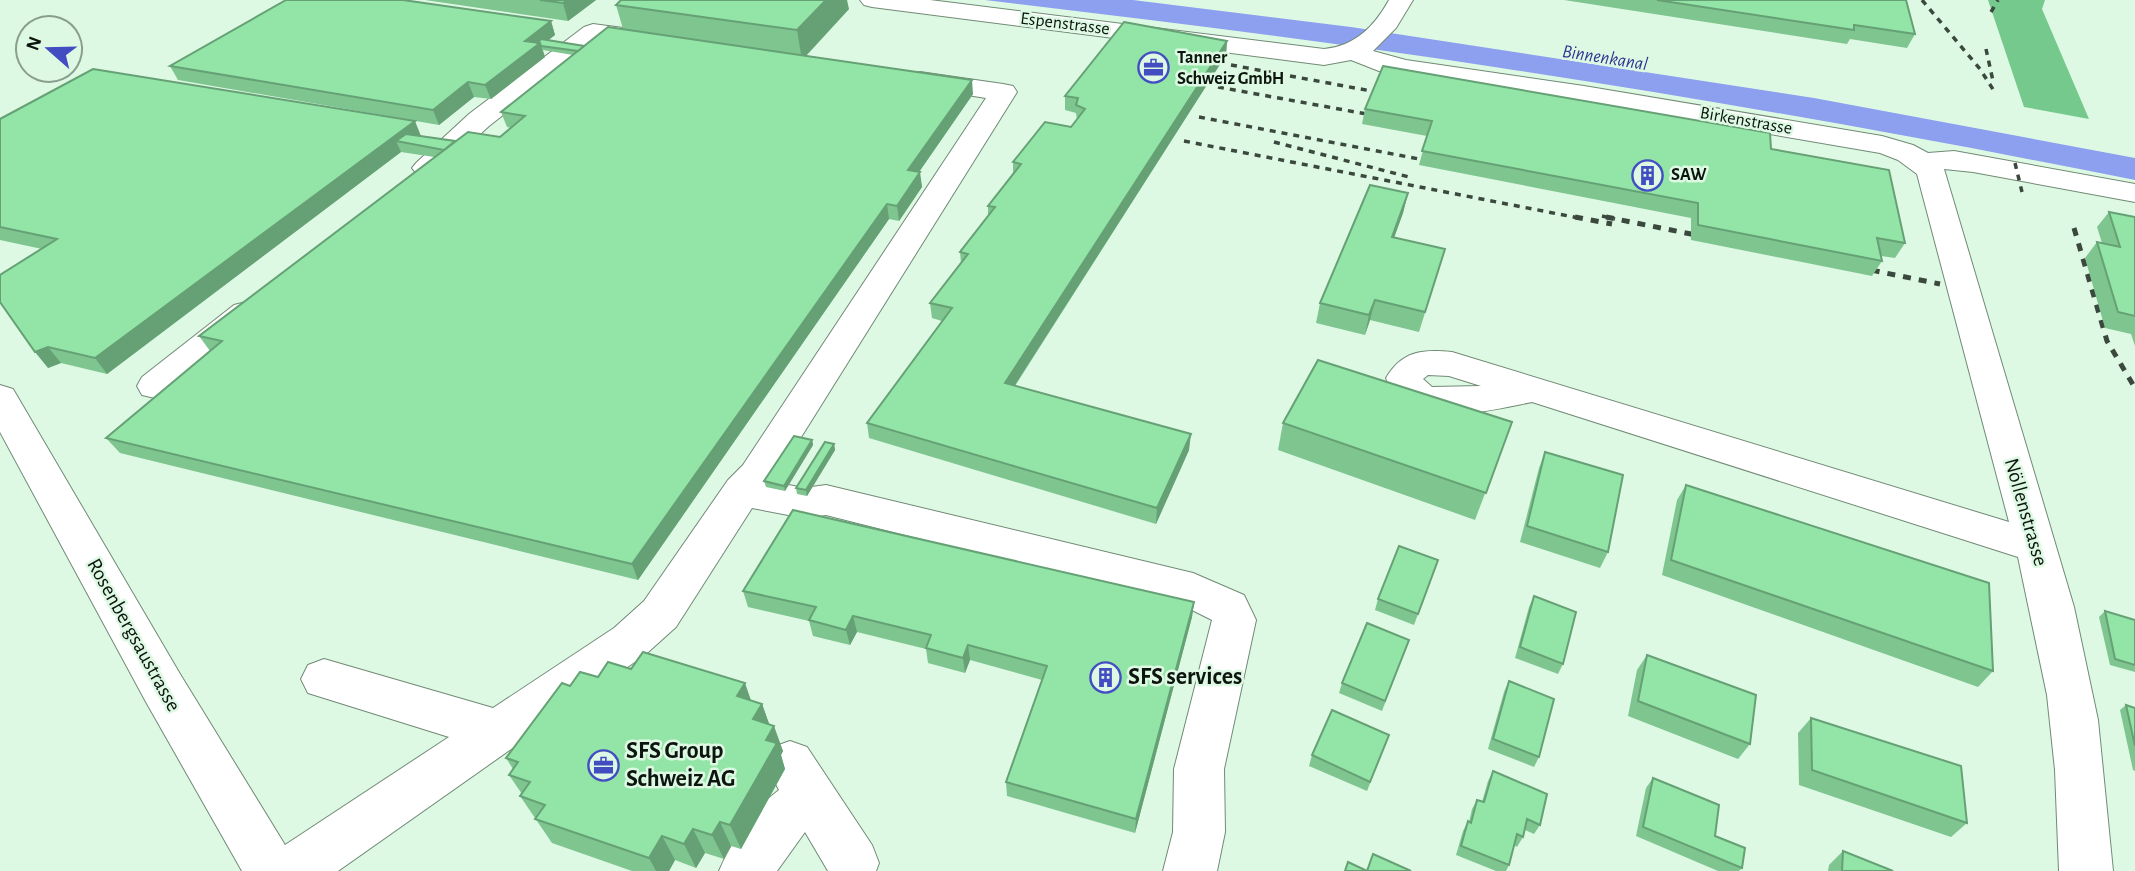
<svg xmlns="http://www.w3.org/2000/svg" width="2135" height="871" font-family="'Alegreya Sans',sans-serif">
<rect width="100%" height="100%" fill="#def9e3"/>
<polygon fill="#76c98c" points="1988,0 2045,0 2042,9 2089,119 2024,107"/>
<path fill="#8d9fef" d="M985 0H1133L1351 27 1814 98 2135 158V180C1925 138 1713 100 1501 68 1330 41 1157 21 985 0Z"/>
<g fill="none" stroke-linecap="round" stroke-linejoin="round">
<defs>
<g id="minor">
<path d="M860 0H930L1324 49C1355 46 1374 27 1389 0H1413L1396 28 1373 51 1406 60 1584 86 1882 136 1913 145 1928 153 1954 151 2135 184V202L1973 172 1944 169 2074 607 2098 720 2113 871H2059L2055 770 2047 695 2018 557 1532 402C1496 409 1431 426 1399 401 1392 396 1389 386 1386 378 1402 351 1422 349 1452 352L2009 522 1917 174 1898 160 1880 153 1584 102 1379 71 1351 60 1324 65 872 7 864 5ZM1428 375 1449 376 1481 386 1432 387 1423 379Z"/>
<polygon points="593,24 653,32 662,35 666,40 662,45 653,48 598,40 489,126 437,174 427,177 417,174 412,168 417,162 469,114 584,27"/>
<polygon points="920,72 1003,84 1013,86 1017,92 773,482 804,488 826,485 1193,573 1244,595 1256,620 1224,769 1225,832 1217,871 1163,871 1173,832 1174,769 1212,620 1182,605 826,515 804,518 752,508 676,627 646,654 338,871 242,871 146,702 0,432 0,385 13,389 180,674 285,845 449,737 308,693 301,679 308,665 324,659 493,708 614,628 644,601 728,480 743,465 986,98 911,86 907,80 911,74"/>
<polygon points="246,302 258,305 263,313 258,321 168,395 155,398 142,395 137,386 142,377 234,305"/>
<path d="M790 741 807 747 872 845 879 863 876 871H828L805 832 777 871H719C732 841 753 809 779 790L765 763 773 747Z"/>
</g>
</defs>
<use href="#minor" stroke="#718a76" stroke-width="2"/>
<use href="#minor" fill="#fff" fill-rule="evenodd"/>
<g stroke="#3b483e" stroke-width="3.5" stroke-dasharray="6 6" stroke-linecap="butt">
<polyline points="1922,0 1980,69 1996,94"/>
<polyline points="1991,12 1998,0"/>
<polyline points="1986,49 1993,81"/>
<polyline points="1231,65 1393,95"/>
<polyline points="1218,87 1383,117"/>
<polyline points="1199,117 1440,163"/>
<polyline points="1184,141 1584,219"/>
<polyline points="1274,142 1409,177"/>
<polyline points="2015,163 2022,192"/>
<polyline points="1602,216 1615,219"/>
</g>
<g stroke="#3b483e" stroke-width="5" stroke-dasharray="8 8" stroke-linecap="butt">
<polyline points="1575,217 1612,224"/>
<polyline points="1606,217 1711,238"/>
<polyline points="2074,228 2107,341 2135,388"/>
<polyline points="1856,267 1940,284"/>
</g>
</g>
<g fill="#7ec590">
<polygon points="425,0 596,0 568,21"/>
<polygon points="1564,0 1906,0 1915,34 1907,48 1850,39 1847,44"/>
<polygon points="616,5 849,9 806,56 973,94 919,172 922,187 899,221 889,219 638,580 120,453 106,438 210,351 199,336 434,157 401,152 107,374 61,363 48,368 42,249 0,240 0,119 421,136 455,141 500,137 511,128 507,127 501,112 573,55 543,50 545,57 491,99 474,97 439,125 178,80 170,66 551,21 555,35 548,40 584,46 623,29"/>
<polygon points="1227,41 1226,55 1015,386 1189,450 1156,524 869,438 867,423 942,321 932,318 930,303 961,263 960,252 988,216 988,206 1013,173 1013,162 1071,127 1077,120 1076,113 1065,110 1065,96"/>
<polygon points="1365,109 1771,149 1905,243 1895,258 1881,256 1882,261 1872,276 1691,240 1691,218 1419,165 1427,136 1362,124"/>
<polygon points="1408,193 1403,213 1394,238 1445,249 1419,332 1370,320 1365,335 1316,323 1320,303"/>
<polygon points="2109,212 2135,217 2135,346 2131,334 2105,328 2085,258 2097,242 2102,243 2097,227"/>
<polygon points="1512,422 1475,520 1278,450 1283,423"/>
<polygon points="812,440 813,445 785,491 766,487 764,481"/>
<polygon points="834,444 835,450 807,496 797,494 796,488"/>
<polygon points="1545,452 1608,552 1600,568 1520,542 1539,468"/>
<polygon points="1686,485 1993,671 1978,687 1662,575 1677,500"/>
<polygon points="1438,560 1414,625 1375,610 1378,599"/>
<polygon points="743,591 1194,602 1192,617 1135,833 1007,796 1006,782 1042,680 970,660 965,673 928,663 926,649 857,632 850,645 813,636 809,621 748,607"/>
<polygon points="1534,596 1563,664 1558,674 1515,658 1529,607"/>
<polygon points="2105,611 2135,620 2135,672 2110,665 2099,617"/>
<polygon points="1409,640 1382,711 1339,693 1342,683"/>
<polygon points="1647,655 1750,744 1738,759 1628,716 1637,670"/>
<polygon points="631,669 762,704 769,724 783,751 781,755 785,769 741,849 731,846 724,859 705,853 696,868 675,860 669,871 632,871 552,843 520,796 522,794 509,775 513,769 506,758 570,686 598,677"/>
<polygon points="1509,681 1539,757 1534,767 1488,749 1504,692"/>
<polygon points="2126,705 2135,708 2135,771 2133,770 2120,710"/>
<polygon points="1811,718 1967,823 1951,837 1799,785 1798,733"/>
<polygon points="1389,735 1367,791 1309,766 1312,755"/>
<polygon points="1493,771 1540,825 1534,834 1525,830 1523,837 1517,847 1514,845 1509,865 1506,871 1496,871 1456,855 1463,831 1468,821 1469,822 1472,809 1477,800 1482,802 1488,781"/>
<polygon points="1653,778 1742,868 1739,871 1718,871 1636,836 1646,788"/>
<polygon points="1843,851 1893,871 1828,871 1829,865"/>
</g>
<g fill="#66a075">
<polygon points="567,0 596,0 568,21 563,3"/>
<polygon points="826,0 847,0 849,9 802,60 797,30"/>
<polygon points="551,21 555,35 541,46 545,57 491,99 485,85 525,41"/>
<polygon points="1227,41 1226,55 1006,399 1005,383"/>
<polygon points="972,80 973,94 910,185 908,170"/>
<polygon points="468,82 474,97 439,125 433,110"/>
<polygon points="415,121 421,136 396,141 401,152 107,374 95,358"/>
<polygon points="920,172 922,187 899,221 897,206"/>
<polygon points="1408,193 1403,213 1387,257 1392,237"/>
<polygon points="887,204 889,219 638,580 632,564"/>
<polygon points="1375,300 1370,320 1365,335 1369,315"/>
<polygon points="48,347 61,363 48,368 35,352"/>
<polygon points="1191,434 1189,450 1156,524 1157,508"/>
<polygon points="812,440 813,445 785,491 784,486"/>
<polygon points="834,444 835,450 807,496 806,490"/>
<polygon points="1194,602 1192,617 1135,833 1136,819"/>
<polygon points="853,616 857,632 850,645 846,630"/>
<polygon points="968,645 970,660 965,673 963,658"/>
<polygon points="745,683 754,709 737,696"/>
<polygon points="762,704 771,729 753,719"/>
<polygon points="774,726 783,751 781,755 785,769 741,849 730,825 766,740"/>
<polygon points="720,822 731,846 724,859 712,835"/>
<polygon points="693,829 705,853 696,868 684,844"/>
<polygon points="662,836 675,860 669,871 656,871 649,858"/>
</g>
<g fill="#92e5a7" stroke="#66a075" stroke-width="2">
<polygon points="286,0 403,0 551,21 525,41 540,43 485,85 468,82 433,110 170,66"/>
<polygon points="540,0 567,0 563,3"/>
<polygon points="621,0 826,0 797,30 616,5"/>
<polygon points="1657,0 1906,0 1915,34 1854,25 1854,30"/>
<polygon points="1124,22 1227,41 1005,383 1191,434 1157,508 867,423 952,308 930,303 968,254 960,252 995,207 988,206 1021,164 1013,162 1045,122 1071,127 1085,109 1076,105 1078,98 1065,96"/>
<polygon points="608,27 972,80 908,170 920,172 897,206 887,204 632,564 106,438 222,341 199,336 468,132 500,137 525,116 501,112"/>
<polygon points="541,39 584,46 578,51 541,46 540,43 538,43"/>
<polygon points="1383,66 1770,133 1771,149 1889,170 1905,243 1877,238 1882,261 1698,225 1698,203 1422,151 1432,121 1365,109"/>
<polygon points="93,69 415,121 95,358 48,347 35,352 0,302 0,275 57,239 0,227 0,119"/>
<polygon points="406,134 455,141 444,150 396,141"/>
<polygon points="1370,185 1408,193 1392,237 1445,249 1425,312 1375,300 1369,315 1320,303"/>
<polygon points="2109,212 2135,217 2135,316 2118,312 2097,242 2120,247"/>
<polygon points="1318,360 1512,422 1486,493 1283,423"/>
<polygon points="794,436 812,440 784,486 764,481"/>
<polygon points="825,442 834,444 806,490 796,488"/>
<polygon points="1545,452 1623,475 1608,552 1527,526"/>
<polygon points="1686,485 1989,583 1993,671 1671,560"/>
<polygon points="793,510 1194,602 1136,819 1006,782 1047,666 968,645 963,658 926,648 931,635 853,616 846,630 809,620 816,607 743,591"/>
<polygon points="1399,546 1438,560 1418,614 1378,599"/>
<polygon points="1534,596 1576,612 1563,664 1520,647"/>
<polygon points="2105,611 2135,620 2135,665 2115,659"/>
<polygon points="1367,623 1409,640 1385,701 1342,683"/>
<polygon points="643,652 745,683 737,696 762,704 753,719 774,726 766,740 777,743 730,825 720,822 712,835 693,829 684,844 662,836 649,858 535,819 545,805 520,796 530,782 509,775 518,762 506,758 562,683 570,686 580,672 598,677 608,662 631,669"/>
<polygon points="1647,655 1756,695 1750,744 1638,701"/>
<polygon points="1509,681 1554,699 1539,757 1493,739"/>
<polygon points="2126,705 2135,708 2135,746"/>
<polygon points="1332,710 1389,735 1370,782 1312,755"/>
<polygon points="1811,718 1961,766 1967,823 1812,770"/>
<polygon points="1493,771 1547,794 1540,825 1527,819 1523,837 1517,834 1509,865 1461,846 1468,821 1471,823 1477,800 1484,802"/>
<polygon points="1653,778 1719,805 1715,836 1745,848 1742,868 1643,827"/>
<polygon points="1843,851 1893,871 1842,871"/>
<polygon points="1373,854 1411,871 1367,871"/>
<polygon points="1348,862 1367,871 1345,871"/>
</g>
<defs>
<symbol id="office-ring" viewBox="-11 -11 22 22"><circle r="9.5" fill="#def9e3" stroke="#424dc1" stroke-width="1.5"/><path d="M-6-3h4V-5.5h4V-3h4V5H-6ZM-1-4.5V-3h2v-1.5ZM-6 0V1H6V0Z" fill="#424dc1"/></symbol>
<symbol id="building-ring" viewBox="-11 -11 22 22"><circle r="9.5" fill="#def9e3" stroke="#424dc1" stroke-width="1.5"/><path d="M-4-6H4V6H1V3H-1V6H-4ZM-2.5-4.3h1.7v1.8h-1.7ZM.8-4.3h1.7v1.8H.8ZM-2.5-1h1.7V.8h-1.7ZM.8-1h1.7V.8H.8Z" fill="#424dc1"/></symbol>
</defs>
<g fill-rule="evenodd">
<use href="#office-ring" x="1136" y="50" width="35" height="35"/>
<use href="#building-ring" x="1630" y="158" width="35" height="35"/>
<use href="#building-ring" x="1088" y="660" width="35" height="35"/>
<use href="#office-ring" x="586" y="748" width="35" height="35"/>
</g>
<g text-anchor="middle" dominant-baseline="central" stroke-width="5" stroke-linejoin="round" paint-order="stroke">
<g font-size="18" fill="#0c150e" stroke="#def9e3">
<text transform="translate(1065 24) rotate(7)">Espenstrasse</text>
<text transform="translate(1746 121) rotate(10)">Birkenstrasse</text>
</g>
<g font-size="18" font-weight="bold" fill="#0c150e" stroke="#def9e3" text-anchor="start">
<text x="1177" y="58">Tanner<tspan x="1177" dy="21">Schweiz GmbH</tspan></text>
<text x="1671" y="175">SAW</text>
</g>
<g font-size="19" font-style="italic" fill="#2f3793" stroke="#def9e3">
<text transform="translate(1605 58) rotate(9)">Binnenkanal</text>
</g>
<g font-size="21" fill="#0c150e" stroke="#def9e3">
<text transform="translate(2026 512) rotate(74)">Nöllenstrasse</text>
<text transform="translate(134 635) rotate(61)">Rosenbergsaustrasse</text>
</g>
<g font-size="24" font-weight="bold" fill="#0c150e" stroke="#def9e3" text-anchor="start">
<text x="1128" y="677">SFS services</text>
<text x="626" y="751">SFS Group<tspan x="626" dy="28">Schweiz AG</tspan></text>
</g>
</g>
<g transform="translate(49 49) rotate(290)"><circle r="33" fill="#def9e3" stroke="#8a9e8e" stroke-width="2"/>
<path d="M0-5L12 26L0 18L-12 26Z" fill="#424dc1"/>
<text y="-10" font-size="19" font-weight="bold" text-anchor="middle" fill="#0c150e">N</text>
</g>
</svg>
